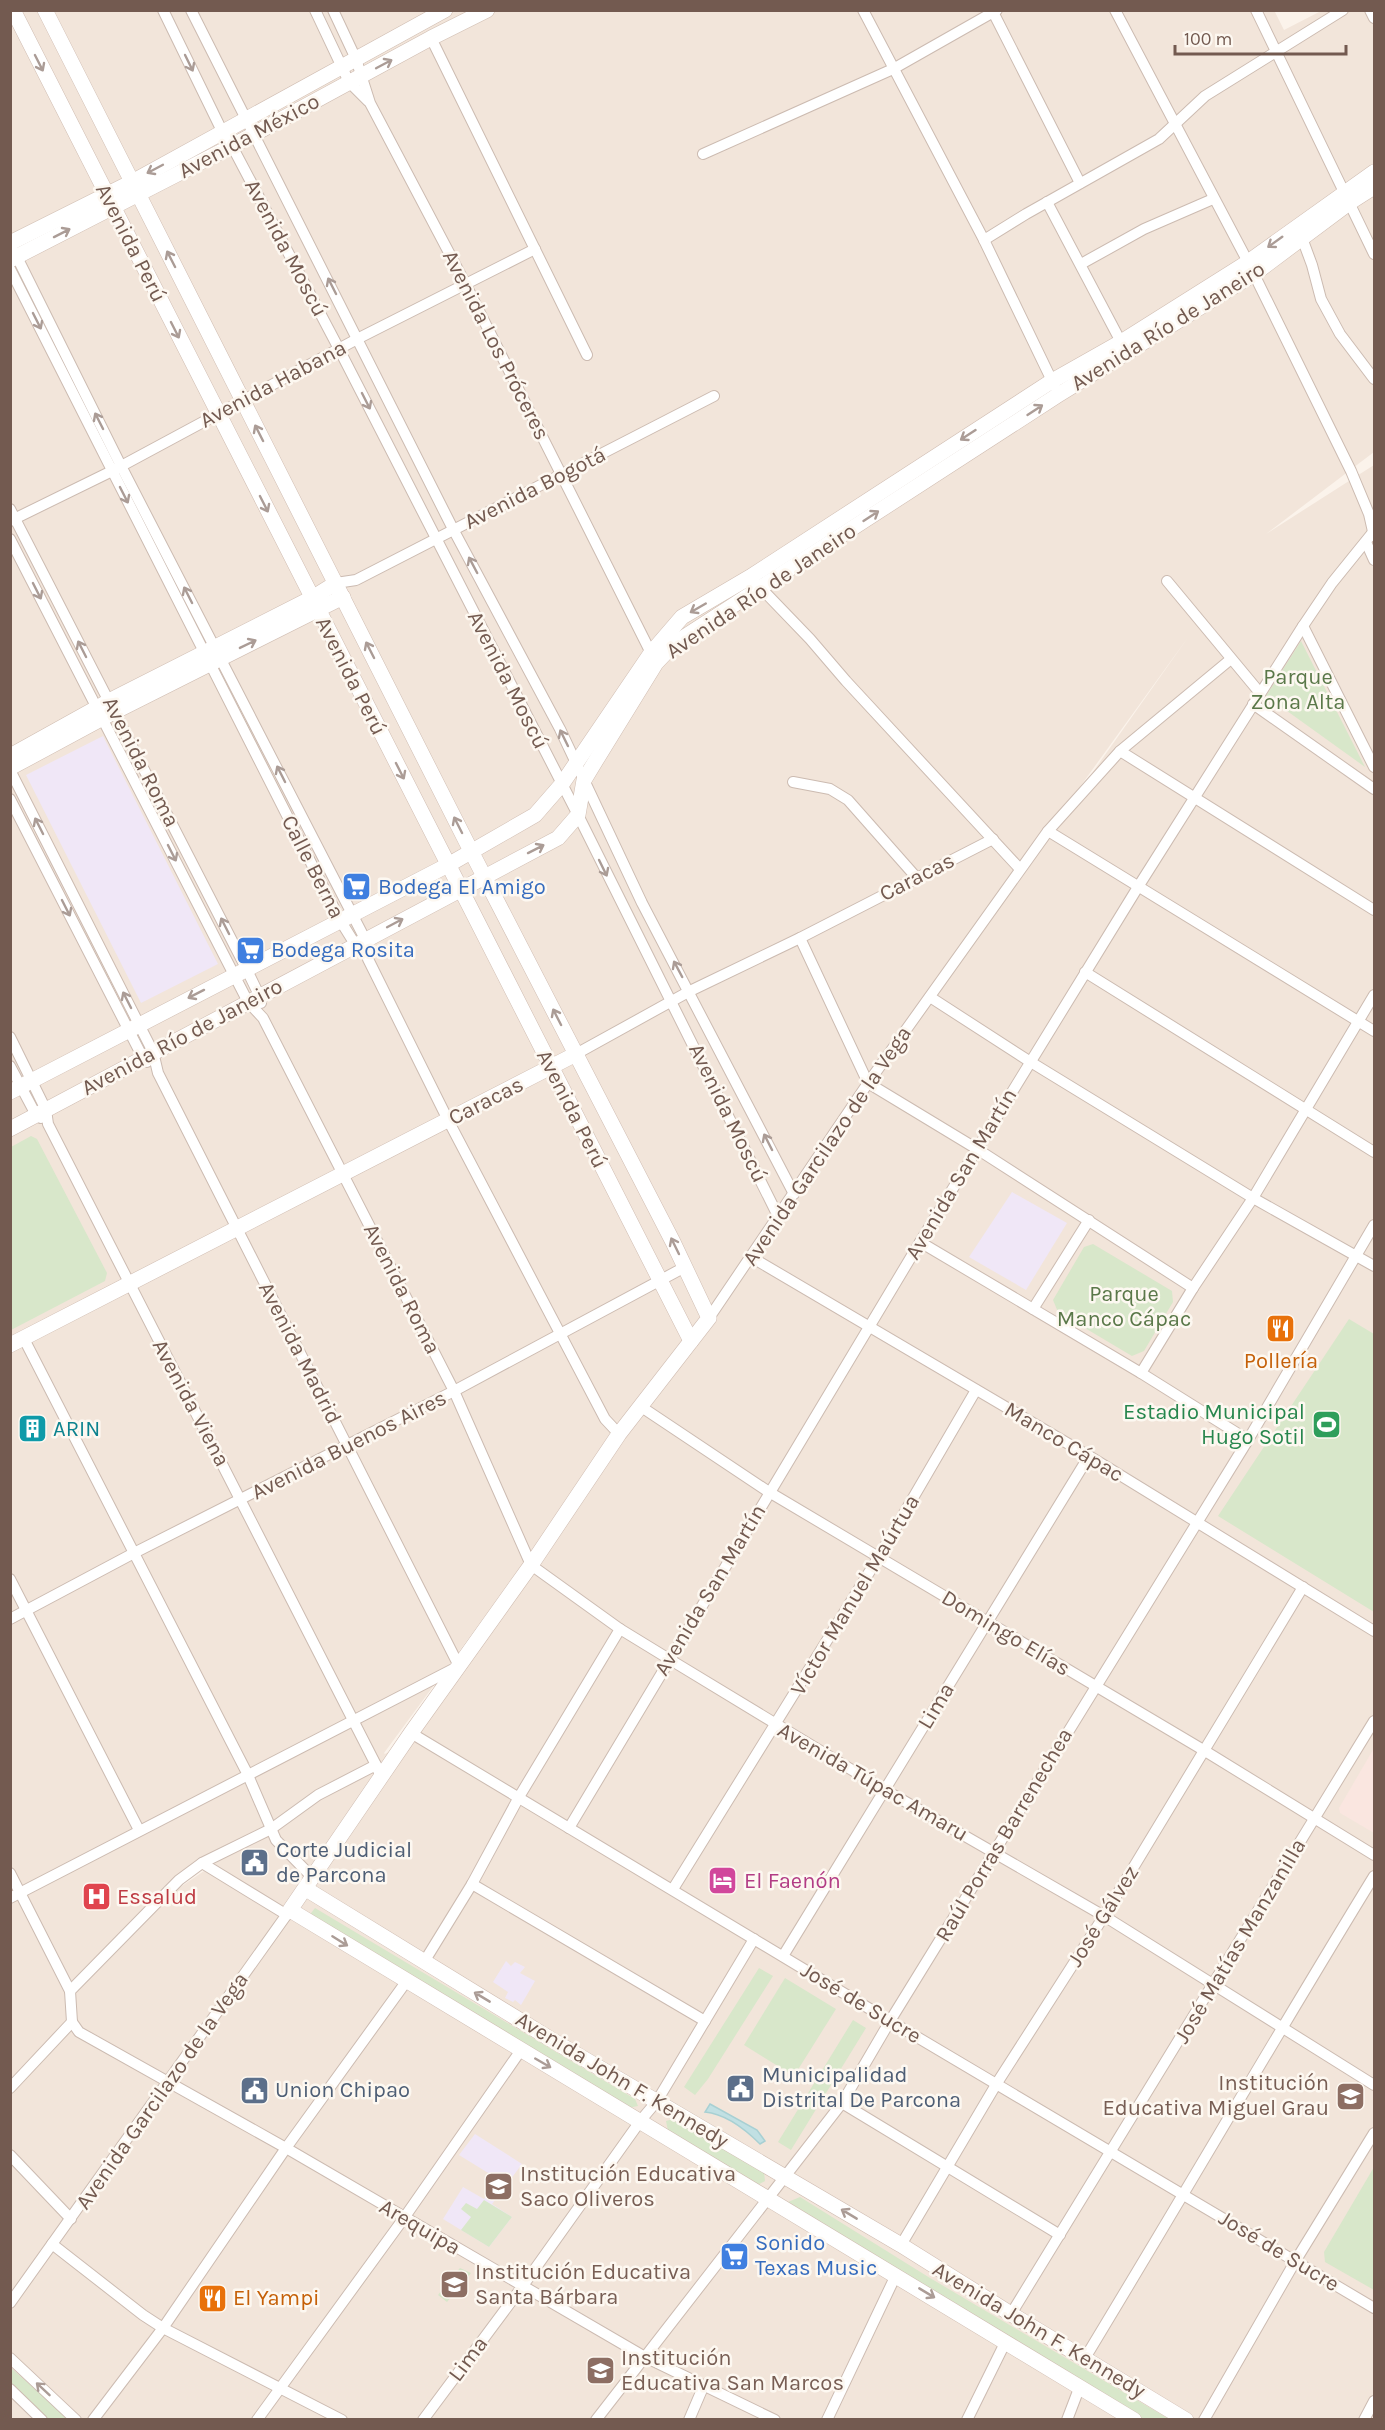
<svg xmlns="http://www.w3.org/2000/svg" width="1385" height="2430" font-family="Karla,sans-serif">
<rect width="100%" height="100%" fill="#fbf3eb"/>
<path fill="#f2e5da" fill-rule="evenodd" d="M1274 10 1284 30 1321 11H1374V452L1266 534 1374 465V2419L11 2420V11ZM1189 636 900 1045 1048 831ZM619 1434 415 1735 385 1754 384 1753ZM241 1846 173 1892 202 1863Z"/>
<polygon fill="#fae6e0" points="1374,1748 1374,1833 1340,1813 1339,1808"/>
<g fill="#f0e7f7">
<polygon points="103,736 218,964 141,1003 26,775"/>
<polygon points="1012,1192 1067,1223 1026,1290 969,1257"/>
<polygon points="506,1961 511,1966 515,1962 525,1967 520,1973 535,1981 521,2005 515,2000 513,2002 505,1998 508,1992 493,1982"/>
<polygon points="475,2134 522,2164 492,2204 512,2217 489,2247 443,2219 463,2187 484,2199 498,2179 459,2155"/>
</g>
<g fill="#d8e7ca">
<polygon points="1301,641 1365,767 1266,696"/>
<polygon points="31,1136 37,1139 107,1273 105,1281 11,1330 11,1147"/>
<polygon points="1093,1244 1172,1291 1173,1302 1144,1351 1132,1356 1058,1312 1053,1300 1084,1247"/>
<polygon points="1349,1319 1374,1334 1374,1612 1218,1516"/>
<polygon points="315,1908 635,2099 638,2106 628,2108 308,1917"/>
<polygon points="759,1968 773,1976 708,2079 695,2095 684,2087"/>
<polygon points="785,1978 836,2009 794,2076 744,2045"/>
<polygon points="853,2020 866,2028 791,2150 778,2142"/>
<polygon points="673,2119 764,2172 765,2181 756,2186 668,2131 666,2121"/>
<polygon points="1374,2167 1374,2290 1325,2262 1324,2252"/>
<polygon points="800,2197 930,2278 1169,2419 1144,2419 788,2202"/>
<polygon points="484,2200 512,2217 489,2247 461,2230 471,2217 461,2209 466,2203 477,2209"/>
<polygon points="460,2268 471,2273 447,2302 438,2295"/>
<polygon points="10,2367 69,2419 48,2419 11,2383"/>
</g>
<path fill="#c1e0e3" stroke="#a8d0d3" stroke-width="1.5" d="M710 2104 757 2130 765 2141 760 2144C746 2130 726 2114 705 2112Z"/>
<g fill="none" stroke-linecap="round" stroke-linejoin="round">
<defs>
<g id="street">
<polyline points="163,10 223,133 232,146 339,349 578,815 778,1216"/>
<polyline points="191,10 453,529 560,729 642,903 794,1194"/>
<polyline points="315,10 349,82 368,101"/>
<polyline points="333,10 356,59 370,103 465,283 653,657"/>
<polyline points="863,10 984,240 1055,387"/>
<polyline points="992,10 1080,183"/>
<polyline points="1115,10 1248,262 1351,471 1369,514 1374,536"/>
<polyline points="1256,10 1374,254"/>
<polyline points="1370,10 1374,18"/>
<polyline points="431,38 587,355"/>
<polyline points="703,154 893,69 997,10"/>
<polyline points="1047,202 1121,342"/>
<polyline points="1302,238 1312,265 1321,299 1340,334 1374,379"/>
<polyline points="984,240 1026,214 1159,139 1205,96 1343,10"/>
<polyline points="14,251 121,466 365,939 368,959 448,1120 605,1419 619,1434"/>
<polyline points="1081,264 1144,229 1213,199"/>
<polyline points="10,269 340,920 358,949"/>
<polyline points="10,509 246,968 259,995 261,1003"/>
<polyline points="10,521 112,471 359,338 535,249"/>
<polyline points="10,539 248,1002 263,1018 454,1391 531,1565 620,1629 669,1659 885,1790 1104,1916 1374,2085"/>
<polyline points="1366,542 1374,560"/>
<polyline points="1167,581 1260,693"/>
<polyline points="336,583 356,580 714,396"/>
<polyline points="756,583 810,639 846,681 1020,869"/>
<polyline points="1303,626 1374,767"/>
<polyline points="1253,704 1374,789"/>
<polyline points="1120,751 1374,910"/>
<polyline points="10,770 153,1052 158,1073 459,1666 10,1898"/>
<polyline points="793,782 830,789 848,800 916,877"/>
<polyline points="10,799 143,1058 147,1062"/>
<polyline points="1048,831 1374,1031"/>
<polyline points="800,938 868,1083 977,1149 1193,1288"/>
<polyline points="1085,972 1374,1152"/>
<polyline points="930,997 1029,1061 1253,1198 1374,1266"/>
<polyline points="10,1037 46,1110 48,1124 376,1765 381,1778"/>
<polyline points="576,1054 690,991 800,938 993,839"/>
<polyline points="10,1066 36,1115 41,1118"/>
<polyline points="920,1242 1141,1373 1248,1440"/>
<polyline points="751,1257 1089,1456 1374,1631"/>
<polyline points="1033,1309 1089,1220"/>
<polyline points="709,1318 868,1083 1048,831 1120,751 1231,659"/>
<polyline points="23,1337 247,1773 276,1840 313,1878"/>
<polyline points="1141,1373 1193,1288 1253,1198 1374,995"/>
<polyline points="640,1406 769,1492 1205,1751 1374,1855"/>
<polyline points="10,1579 139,1830"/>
<polyline points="10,1619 134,1553 454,1391 685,1267"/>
<polyline points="411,1733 890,2021 1374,2308"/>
<polyline points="569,1828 920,1242 1138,887 1303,626 1332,583 1374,531"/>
<polyline points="202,1863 287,1915"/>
<polyline points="10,1873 70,1991"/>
<polyline points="472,1884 705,2021"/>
<polyline points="673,1889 878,1558 976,1390"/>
<polyline points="783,1956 1089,1456"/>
<polyline points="424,1962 472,1884 519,1797 620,1629"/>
<polyline points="72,2022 79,2032 286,2148 645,2357 775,2420"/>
<polyline points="10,2088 72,2022 70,1991 179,1880 202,1863 271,1829 318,1795 376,1765"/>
<polyline points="842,2103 1060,2235"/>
<polyline points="10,2155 71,2219"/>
<polyline points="52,2244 143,2315 163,2328 342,2420"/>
<polyline points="901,2245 997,2083 1104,1916 1303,1587"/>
<polyline points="10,2303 290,1910"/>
<polyline points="1011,2314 1374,1721"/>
<polyline points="10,2358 76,2420"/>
<path d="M1085 2358C1182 2198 1276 2036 1374 1876"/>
<polyline points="10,2389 42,2420"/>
<polyline points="93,2420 163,2328 286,2148 406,1982"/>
<polyline points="257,2420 404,2218 521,2050"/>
<polyline points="423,2420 522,2287 641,2120 657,2101 754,1939"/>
<polyline points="596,2420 842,2103 890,2021 1248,1440 1374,1225"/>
<polyline points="689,2420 704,2385"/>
<polyline points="827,2420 896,2275"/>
<polyline points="967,2420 1006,2341"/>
<polyline points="1067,2420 1080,2386"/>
<polyline points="1204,2420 1296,2260 1374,2133"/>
<polyline points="1364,2420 1374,2401"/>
</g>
<g id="secondary">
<polyline points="13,10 691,1341"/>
<polyline points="45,10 471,851 673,1242 709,1318 619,1434 531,1565 411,1733 290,1910 1134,2420"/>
<polyline points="10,243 132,182 445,10"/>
<polyline points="10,260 232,146 431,38 487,10"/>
<polyline points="10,756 109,701 312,598 336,583"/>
<polyline points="10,768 114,712 343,597"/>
<polyline points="10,1092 448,865 535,815 562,784 651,653 682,617 750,577 1052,381 1121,342 1248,262 1374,172"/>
<polyline points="10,1129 558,838 578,815 584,780 598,757 656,663 675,643 1058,395 1254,274 1349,203 1374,187"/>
<polyline points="10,1345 576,1054"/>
<polyline points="306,1889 552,2040 901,2245 1011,2314 1186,2420"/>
</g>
</defs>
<use href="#street" stroke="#ccbbb1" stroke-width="12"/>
<use href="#secondary" stroke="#d0bdb2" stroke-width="16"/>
<use href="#street" stroke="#fff" stroke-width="10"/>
<use href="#secondary" stroke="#fff" stroke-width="15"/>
</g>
<defs><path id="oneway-shaft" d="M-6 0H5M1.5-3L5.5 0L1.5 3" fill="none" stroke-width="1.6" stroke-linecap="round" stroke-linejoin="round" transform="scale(1.5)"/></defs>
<g stroke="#ab9c96">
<use href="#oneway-shaft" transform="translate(39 63) rotate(63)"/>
<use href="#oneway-shaft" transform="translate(189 63) rotate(64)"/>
<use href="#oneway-shaft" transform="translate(384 64) rotate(-28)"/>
<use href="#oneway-shaft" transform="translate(155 169) rotate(152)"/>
<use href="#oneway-shaft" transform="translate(62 233) rotate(-27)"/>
<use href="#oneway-shaft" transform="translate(1275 242) rotate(144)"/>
<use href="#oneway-shaft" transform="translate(171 259) rotate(-117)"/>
<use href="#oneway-shaft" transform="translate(332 286) rotate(-117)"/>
<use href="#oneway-shaft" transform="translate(37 321) rotate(63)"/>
<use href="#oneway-shaft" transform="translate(175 330) rotate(63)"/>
<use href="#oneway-shaft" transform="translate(366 401) rotate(63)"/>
<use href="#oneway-shaft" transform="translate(1035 410) rotate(-33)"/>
<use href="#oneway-shaft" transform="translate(99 421) rotate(-117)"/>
<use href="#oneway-shaft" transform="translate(259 433) rotate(-117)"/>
<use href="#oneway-shaft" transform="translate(968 435) rotate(147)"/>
<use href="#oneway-shaft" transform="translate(124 495) rotate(63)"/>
<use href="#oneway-shaft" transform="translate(264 504) rotate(63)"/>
<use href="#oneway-shaft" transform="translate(871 516) rotate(-33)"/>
<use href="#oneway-shaft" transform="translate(473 565) rotate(-118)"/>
<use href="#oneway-shaft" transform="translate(37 591) rotate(63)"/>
<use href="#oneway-shaft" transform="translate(188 595) rotate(-117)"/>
<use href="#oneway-shaft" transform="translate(698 608) rotate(150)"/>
<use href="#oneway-shaft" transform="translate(248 644) rotate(-26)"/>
<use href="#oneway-shaft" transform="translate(82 649) rotate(-117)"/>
<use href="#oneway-shaft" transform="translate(370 650) rotate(-117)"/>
<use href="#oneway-shaft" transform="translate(564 738) rotate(-116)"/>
<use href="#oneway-shaft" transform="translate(400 771) rotate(63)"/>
<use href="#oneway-shaft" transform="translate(281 774) rotate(-117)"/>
<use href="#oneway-shaft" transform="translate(458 825) rotate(-117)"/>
<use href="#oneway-shaft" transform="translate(39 826) rotate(-117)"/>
<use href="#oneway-shaft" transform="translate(536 849) rotate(-27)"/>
<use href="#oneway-shaft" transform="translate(172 853) rotate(63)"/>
<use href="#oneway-shaft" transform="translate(603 868) rotate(64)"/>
<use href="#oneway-shaft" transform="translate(66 908) rotate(63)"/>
<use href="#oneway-shaft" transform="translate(395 923) rotate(-28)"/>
<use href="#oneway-shaft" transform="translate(225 926) rotate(-117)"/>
<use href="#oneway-shaft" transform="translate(678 969) rotate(-118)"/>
<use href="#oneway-shaft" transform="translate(196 994) rotate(153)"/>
<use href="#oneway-shaft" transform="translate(127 1000) rotate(-117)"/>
<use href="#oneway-shaft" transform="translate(557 1017) rotate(-117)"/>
<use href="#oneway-shaft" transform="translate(768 1142) rotate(-117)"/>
<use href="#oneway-shaft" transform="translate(675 1246) rotate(-116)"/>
<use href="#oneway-shaft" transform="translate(340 1941) rotate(32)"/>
<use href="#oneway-shaft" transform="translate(482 1997) rotate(-149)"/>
<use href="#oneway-shaft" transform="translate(543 2063) rotate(30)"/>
<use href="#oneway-shaft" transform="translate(849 2214) rotate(-149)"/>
<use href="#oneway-shaft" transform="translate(927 2293) rotate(31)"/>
<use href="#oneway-shaft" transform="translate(43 2389) rotate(-137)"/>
</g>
<defs>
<symbol id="supermarket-square" viewBox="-11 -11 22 22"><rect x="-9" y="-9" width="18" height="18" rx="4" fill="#3f7fe0" stroke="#fdf8f1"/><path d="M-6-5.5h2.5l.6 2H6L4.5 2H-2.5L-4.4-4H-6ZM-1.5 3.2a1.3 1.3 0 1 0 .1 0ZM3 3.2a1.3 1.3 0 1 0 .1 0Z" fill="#fff"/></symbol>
<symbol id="restaurant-square" viewBox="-11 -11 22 22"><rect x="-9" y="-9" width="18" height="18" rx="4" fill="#e8710a" stroke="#fdf8f1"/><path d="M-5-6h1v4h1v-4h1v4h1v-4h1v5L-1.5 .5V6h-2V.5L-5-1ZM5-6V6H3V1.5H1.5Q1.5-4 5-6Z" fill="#fff"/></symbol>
<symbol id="stadium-square" viewBox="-11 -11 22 22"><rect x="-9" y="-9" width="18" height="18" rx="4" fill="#2e9e5b" stroke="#fdf8f1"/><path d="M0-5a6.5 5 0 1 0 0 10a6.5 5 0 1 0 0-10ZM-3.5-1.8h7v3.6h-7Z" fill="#fff"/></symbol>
<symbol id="building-square" viewBox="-11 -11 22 22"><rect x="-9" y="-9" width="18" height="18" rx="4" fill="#0f9aa8" stroke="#fdf8f1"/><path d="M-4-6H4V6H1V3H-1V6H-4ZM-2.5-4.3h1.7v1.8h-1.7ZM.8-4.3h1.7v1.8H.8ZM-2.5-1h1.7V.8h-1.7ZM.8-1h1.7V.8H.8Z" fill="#fff"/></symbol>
<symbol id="civic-square" viewBox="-11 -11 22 22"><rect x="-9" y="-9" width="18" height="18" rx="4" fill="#5c6f8a" stroke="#fdf8f1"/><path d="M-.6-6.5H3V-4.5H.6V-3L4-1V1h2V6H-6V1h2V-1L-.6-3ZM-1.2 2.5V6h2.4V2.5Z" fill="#fff"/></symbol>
<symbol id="hotel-square" viewBox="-11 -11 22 22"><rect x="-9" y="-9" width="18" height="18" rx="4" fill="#d1479c" stroke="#fdf8f1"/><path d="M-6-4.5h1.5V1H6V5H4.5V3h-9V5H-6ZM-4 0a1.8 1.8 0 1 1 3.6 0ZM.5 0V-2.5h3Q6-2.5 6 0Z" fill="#fff"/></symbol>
<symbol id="hospital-square" viewBox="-11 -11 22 22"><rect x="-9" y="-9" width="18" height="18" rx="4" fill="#e0444e" stroke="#fdf8f1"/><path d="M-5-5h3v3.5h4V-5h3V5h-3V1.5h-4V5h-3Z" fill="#fff"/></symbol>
<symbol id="school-square" viewBox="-11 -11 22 22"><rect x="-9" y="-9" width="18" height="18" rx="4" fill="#8d6e63" stroke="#fdf8f1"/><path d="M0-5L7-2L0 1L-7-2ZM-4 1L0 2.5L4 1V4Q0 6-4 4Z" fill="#fff"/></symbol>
</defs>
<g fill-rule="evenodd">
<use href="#supermarket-square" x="340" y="870" width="33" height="33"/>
<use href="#supermarket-square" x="234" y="934" width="33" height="33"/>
<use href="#restaurant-square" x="1264" y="1312" width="33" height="33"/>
<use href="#stadium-square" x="1310" y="1408" width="33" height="33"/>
<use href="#building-square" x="16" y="1412" width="33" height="33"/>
<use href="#civic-square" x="238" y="1846" width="33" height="33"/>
<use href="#hotel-square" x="706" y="1864" width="33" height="33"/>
<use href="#hospital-square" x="80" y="1880" width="33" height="33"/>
<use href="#civic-square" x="724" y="2072" width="33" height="33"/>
<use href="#civic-square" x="238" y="2074" width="33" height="33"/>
<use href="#school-square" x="1334" y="2080" width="33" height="33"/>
<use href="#school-square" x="482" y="2170" width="33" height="33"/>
<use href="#supermarket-square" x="718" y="2240" width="33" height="33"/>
<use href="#school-square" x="438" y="2268" width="33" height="33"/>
<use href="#restaurant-square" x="196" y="2282" width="33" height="33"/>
<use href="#school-square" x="584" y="2354" width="33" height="33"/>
</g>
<g text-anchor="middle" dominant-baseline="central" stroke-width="5" stroke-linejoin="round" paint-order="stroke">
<g font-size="22" fill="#735a50" stroke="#fdf8f1">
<text transform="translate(249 136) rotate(-28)">Avenida México</text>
<text transform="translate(131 243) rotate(63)">Avenida Perú</text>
<text transform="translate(286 248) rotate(62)">Avenida Moscú</text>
<text transform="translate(1168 326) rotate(-32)">Avenida Río de Janeiro</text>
<text transform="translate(496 345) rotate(63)">Avenida Los Próceres</text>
<text transform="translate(273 384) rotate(-28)">Avenida Habana</text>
<text transform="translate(535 488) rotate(-27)">Avenida Bogotá</text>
<text transform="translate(761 591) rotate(-34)">Avenida Río de Janeiro</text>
<text transform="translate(351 676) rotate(63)">Avenida Perú</text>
<text transform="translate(508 680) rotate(63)">Avenida Moscú</text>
<text transform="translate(141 762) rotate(63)">Avenida Roma</text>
<text transform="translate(313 867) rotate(63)">Calle Berna</text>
<text transform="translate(917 877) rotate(-27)">Caracas</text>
<text transform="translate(182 1037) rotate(-28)">Avenida Río de Janeiro</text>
<text transform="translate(486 1101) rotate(-27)">Caracas</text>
<text transform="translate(572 1109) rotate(63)">Avenida Perú</text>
<text transform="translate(728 1113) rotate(64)">Avenida Moscú</text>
<text transform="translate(827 1146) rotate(-56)">Avenida Garcilazo de la Vega</text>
<text transform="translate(961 1174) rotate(-59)">Avenida San Martín</text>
<text transform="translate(402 1289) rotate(63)">Avenida Roma</text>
<text transform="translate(300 1353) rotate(63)">Avenida Madrid</text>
<text transform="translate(191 1403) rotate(62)">Avenida Viena</text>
<text transform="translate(1064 1442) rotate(31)">Manco Cápac</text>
<text transform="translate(349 1445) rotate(-27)">Avenida Buenos Aires</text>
<text transform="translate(710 1590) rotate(-59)">Avenida San Martín</text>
<text transform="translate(855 1595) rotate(-59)">Víctor Manuel Maúrtua</text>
<text transform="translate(1006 1633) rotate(31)">Domingo Elías</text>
<text transform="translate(936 1706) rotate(-59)">Lima</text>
<text transform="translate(873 1782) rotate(30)">Avenida Túpac Amaru</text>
<text transform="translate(1004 1835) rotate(-59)">Raúl Porras Barrenechea</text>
<text transform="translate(1103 1916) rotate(-58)">José Gálvez</text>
<text transform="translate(1240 1941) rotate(-59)">José Matías Manzanilla</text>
<text transform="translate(861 2003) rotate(31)">José de Sucre</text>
<text transform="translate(622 2080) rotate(31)">Avenida John F. Kennedy</text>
<text transform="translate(162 2091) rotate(-55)">Avenida Garcilazo de la Vega</text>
<text transform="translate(420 2227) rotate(30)">Arequipa</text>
<text transform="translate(1279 2251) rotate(31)">José de Sucre</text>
<text transform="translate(1039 2330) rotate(31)">Avenida John F. Kennedy</text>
<text transform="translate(468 2359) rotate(-53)">Lima</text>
</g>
<g font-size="22" fill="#5a7849" stroke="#fdf8f1">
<text x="1298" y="677">Parque<tspan x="1298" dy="25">Zona Alta</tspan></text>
<text x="1124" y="1294">Parque<tspan x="1124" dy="25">Manco Cápac</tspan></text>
</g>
<g font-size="22" fill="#366cbe" stroke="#fdf8f1" text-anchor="start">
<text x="378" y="887">Bodega El Amigo</text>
<text x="271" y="950">Bodega Rosita</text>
<text x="755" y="2243">Sonido<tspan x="755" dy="25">Texas Music</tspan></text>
</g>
<g font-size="22" fill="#c56008" stroke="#fdf8f1">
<text x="1281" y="1361">Pollería</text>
<text x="233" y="2298" text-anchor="start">El Yampi</text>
</g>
<g font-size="22" fill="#27864d" stroke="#fdf8f1" text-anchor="end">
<text x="1305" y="1412">Estadio Municipal<tspan x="1305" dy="25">Hugo Sotil</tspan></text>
</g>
<g font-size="22" fill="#0d838f" stroke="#fdf8f1" text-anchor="start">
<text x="53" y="1429">ARIN</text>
</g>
<g font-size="22" fill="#4e5e75" stroke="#fdf8f1" text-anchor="start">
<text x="276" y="1850">Corte Judicial<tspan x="276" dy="25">de Parcona</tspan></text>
<text x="762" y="2075">Municipalidad<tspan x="762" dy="25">Distrital De Parcona</tspan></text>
<text x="275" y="2090">Union Chipao</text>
</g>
<g font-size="22" fill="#b23c85" stroke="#fdf8f1" text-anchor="start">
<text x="744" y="1881">El Faenón</text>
</g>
<g font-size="22" fill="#be3a42" stroke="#fdf8f1" text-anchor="start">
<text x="117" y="1897">Essalud</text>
</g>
<g font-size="22" fill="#785e54" stroke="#fdf8f1" text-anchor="start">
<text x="1329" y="2083" text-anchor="end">Institución<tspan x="1329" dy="25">Educativa Miguel Grau</tspan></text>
<text x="520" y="2174">Institución Educativa<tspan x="520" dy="25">Saco Oliveros</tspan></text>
<text x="475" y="2272">Institución Educativa<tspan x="475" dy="25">Santa Bárbara</tspan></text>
<text x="621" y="2358">Institución<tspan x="621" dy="25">Educativa San Marcos</tspan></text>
</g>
</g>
<rect width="1385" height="2430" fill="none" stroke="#735a50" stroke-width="24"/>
<path d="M1175 45v9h171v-9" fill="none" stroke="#735a50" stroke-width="3"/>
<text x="1184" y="45" font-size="18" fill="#735a50" stroke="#fdf8f1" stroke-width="4.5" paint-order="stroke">100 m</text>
</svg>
